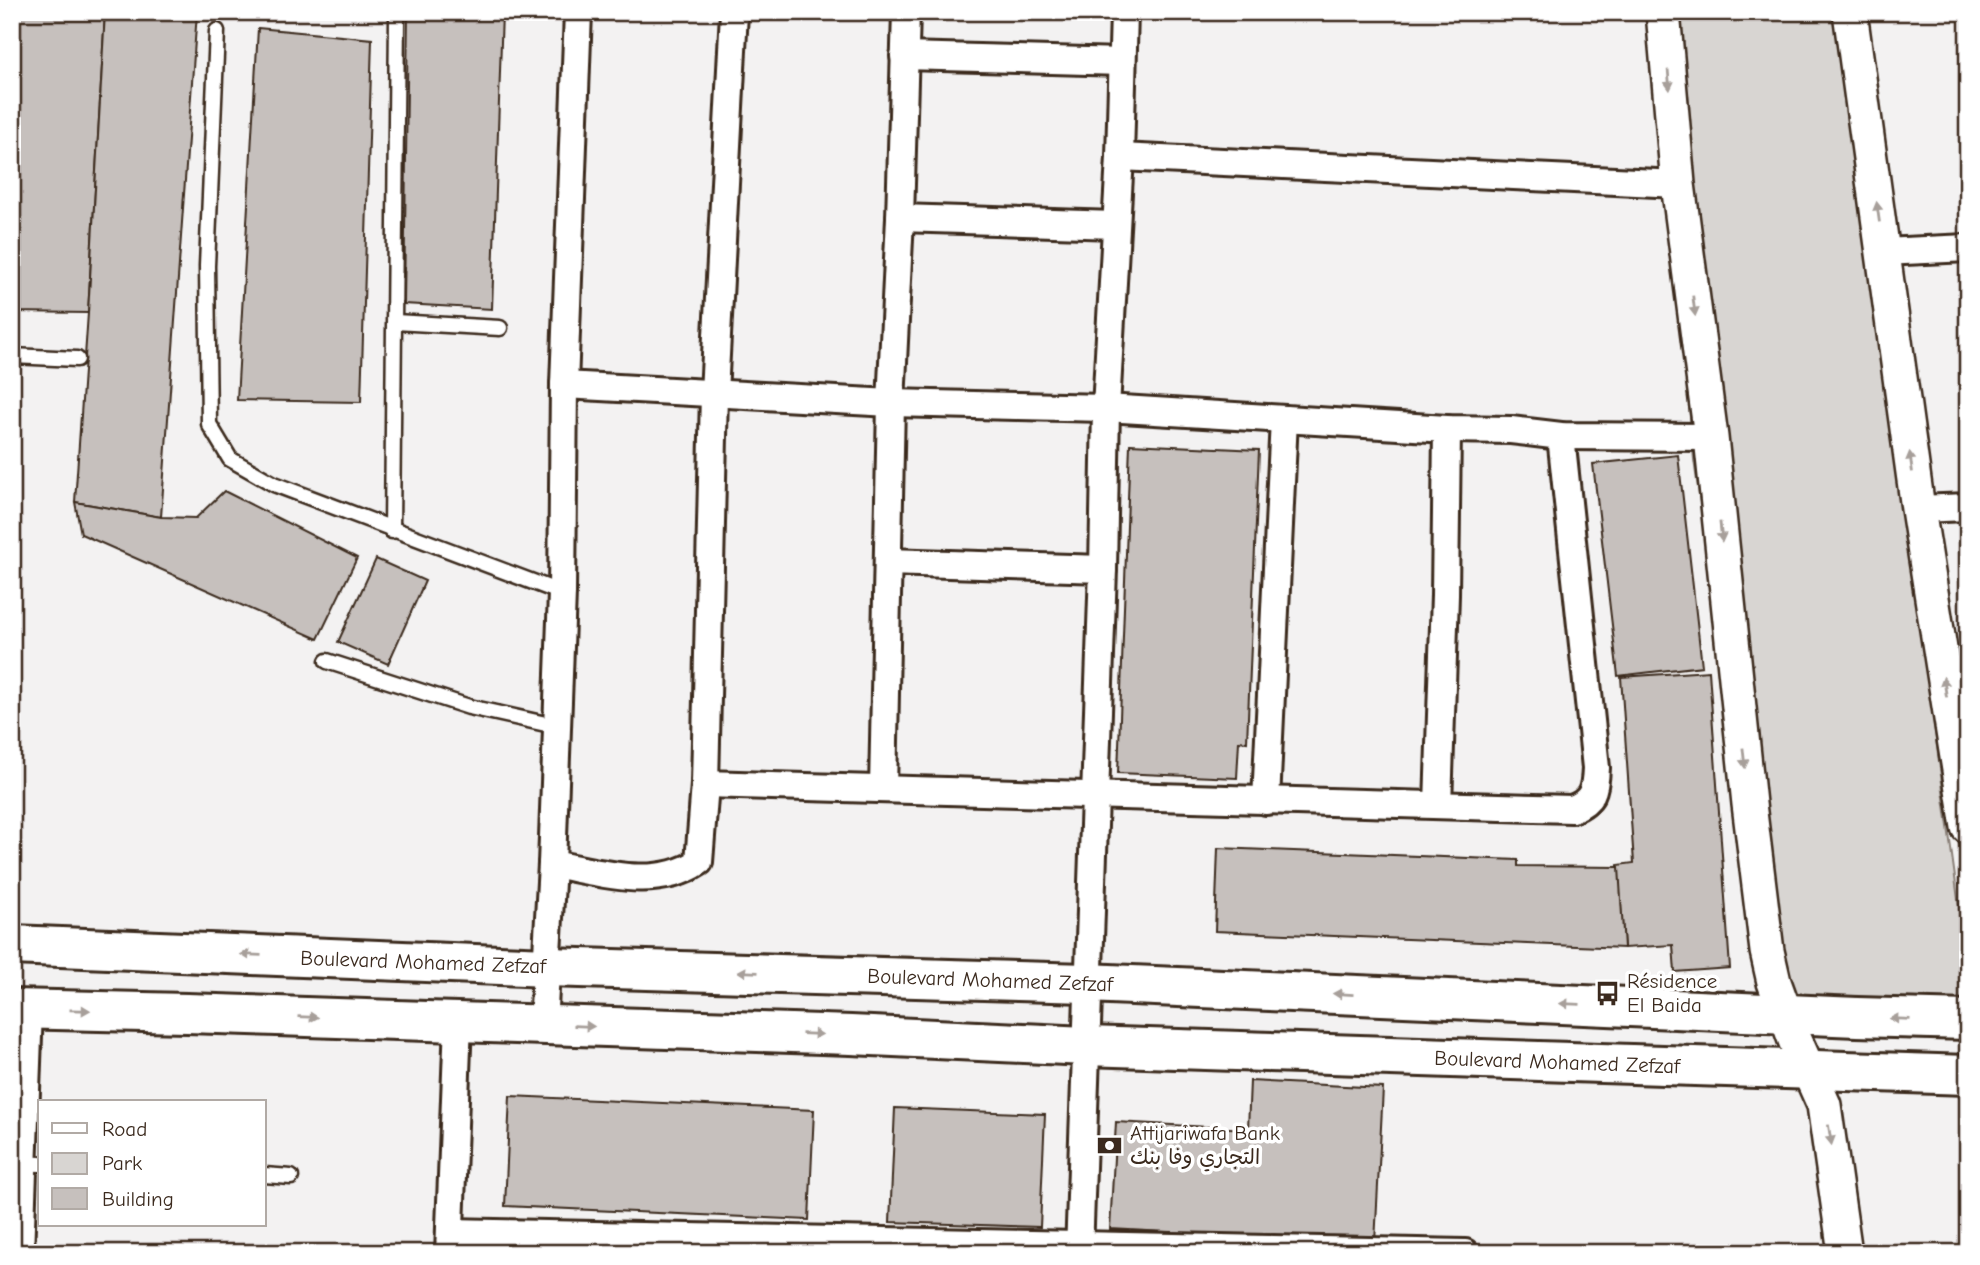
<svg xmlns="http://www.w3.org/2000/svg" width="1980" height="1265" font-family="'Comic Neue','Playpen Sans Arabic',sans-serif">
<rect width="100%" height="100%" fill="#f3f2f2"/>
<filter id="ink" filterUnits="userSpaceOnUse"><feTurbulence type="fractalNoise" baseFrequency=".0143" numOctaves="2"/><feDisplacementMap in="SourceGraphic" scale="14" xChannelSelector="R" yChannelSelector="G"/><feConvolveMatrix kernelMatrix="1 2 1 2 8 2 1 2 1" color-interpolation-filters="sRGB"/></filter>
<g filter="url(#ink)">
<polygon fill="#d8d5d2" stroke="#8a8078" stroke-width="2" points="1652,12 1836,12 1968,972 1968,1013 1771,1006 1694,460"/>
<g fill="#c6c0bd" stroke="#3b2a1e" stroke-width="2">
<polygon points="12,12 105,12 88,313 12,312"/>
<polygon points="105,12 197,12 161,517 75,502 88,313"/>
<polygon points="408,12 502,12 492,309 404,304"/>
<polygon points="258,28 372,39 361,402 237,400"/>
<polygon points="1130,444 1259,450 1247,742 1239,741 1237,778 1118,773"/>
<polygon points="1678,455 1702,666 1618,676 1593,464"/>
<polygon points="224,491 357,558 318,639 81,534 75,502 161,517 196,518"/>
<polygon points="376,559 425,581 388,664 338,642"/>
<polygon points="1709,671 1730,968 1675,972 1673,945 1624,948 1618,865 1634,863 1621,677"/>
<polygon points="1218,848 1518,860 1518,866 1619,867 1624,948 1215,931"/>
<polygon points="1250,1081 1383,1088 1375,1243 1110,1229 1116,1122 1248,1129"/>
<polygon points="510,1096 814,1110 809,1220 505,1206"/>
<polygon points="895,1108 1045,1114 1040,1227 890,1222"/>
</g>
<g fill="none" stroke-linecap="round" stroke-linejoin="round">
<defs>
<g id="service">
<polyline points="217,31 207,266 209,424 230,459 274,484 562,593"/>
<polyline points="395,322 500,328"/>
<polyline points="12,356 77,359"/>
<polyline points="392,531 397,17"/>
<polyline points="327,661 469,707 555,726"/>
<polyline points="17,1163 40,1164"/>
<polyline points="264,1175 291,1177"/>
</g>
<g id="minor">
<polyline points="904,56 1122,62"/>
<polyline points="1120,157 1678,184"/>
<polyline points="900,218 1115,225"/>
<polyline points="1883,252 1968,248"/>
<polyline points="564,385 891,403 1106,408 1447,429 1511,430 1561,436 1711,437"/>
<polyline points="1918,509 1968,507"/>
<polyline points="888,562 1103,569"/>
<path d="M705 784 1572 809C1593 801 1595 790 1596 768L1561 436"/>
<polyline points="883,789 891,403 900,218 906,12"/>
<polyline points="1266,801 1284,419"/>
<polyline points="1438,805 1445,595 1447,429"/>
<path d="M552 864C599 872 655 891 699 862L705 784 714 393 734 12"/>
<polyline points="543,1025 552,864 562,593 564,385 578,12"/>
<polyline points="450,1232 1465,1253"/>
<polyline points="20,1253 29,1009"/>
<polyline points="449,1253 458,1022"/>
<polyline points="1079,1253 1103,569 1106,408 1120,157 1124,12"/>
</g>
<g id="tertiary">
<polyline points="1663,12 1678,184 1711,437 1749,804 1767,951 1774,982 1795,1040 1824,1105 1845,1253"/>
<polyline points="1850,12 1918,509 1968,827"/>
</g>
<g id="primary">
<polyline points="12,945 547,967 1087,983 1857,1017 1968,1020"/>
<polyline points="12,1009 187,1013 851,1035 1086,1046 1968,1075"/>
</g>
</defs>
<use href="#service" stroke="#3b2a1e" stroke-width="19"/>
<use href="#minor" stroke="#3b2a1e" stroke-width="32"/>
<use href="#tertiary" stroke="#3b2a1e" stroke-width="38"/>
<use href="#primary" stroke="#3b2a1e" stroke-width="44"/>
<use href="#service" stroke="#fff" stroke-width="14"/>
<use href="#minor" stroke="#fff" stroke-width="26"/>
<use href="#tertiary" stroke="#fff" stroke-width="33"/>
<use href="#primary" stroke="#fff" stroke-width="38"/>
</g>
<defs><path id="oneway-solid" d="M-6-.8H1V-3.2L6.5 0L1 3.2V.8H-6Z" transform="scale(1.75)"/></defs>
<g fill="#a79f9a">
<use href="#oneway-solid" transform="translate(1669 80) rotate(85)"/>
<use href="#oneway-solid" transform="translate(1878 212) rotate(-98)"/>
<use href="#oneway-solid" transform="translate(1694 306) rotate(83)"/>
<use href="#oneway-solid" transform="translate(1911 462) rotate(-98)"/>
<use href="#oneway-solid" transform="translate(1721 532) rotate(84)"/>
<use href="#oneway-solid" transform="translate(1945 687) rotate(-99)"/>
<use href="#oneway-solid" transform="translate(1744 758) rotate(84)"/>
<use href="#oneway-solid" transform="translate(251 955) rotate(-178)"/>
<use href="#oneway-solid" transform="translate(748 972) rotate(-178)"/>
<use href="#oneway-solid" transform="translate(1343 994) rotate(-177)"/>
<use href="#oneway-solid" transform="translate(1570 1004) rotate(-178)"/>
<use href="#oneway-solid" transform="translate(80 1010) rotate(1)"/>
<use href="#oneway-solid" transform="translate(308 1017) rotate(2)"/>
<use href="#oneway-solid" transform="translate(1900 1019) rotate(-178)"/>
<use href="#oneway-solid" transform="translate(584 1026) rotate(2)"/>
<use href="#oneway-solid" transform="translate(812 1034) rotate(2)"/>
<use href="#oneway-solid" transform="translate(1830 1135) rotate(81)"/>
</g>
</g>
<defs>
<symbol id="bus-bare" viewBox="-9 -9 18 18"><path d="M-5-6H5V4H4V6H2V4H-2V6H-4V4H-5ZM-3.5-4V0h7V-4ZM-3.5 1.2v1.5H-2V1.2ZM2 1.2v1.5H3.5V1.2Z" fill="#3b2a1e" stroke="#fff" stroke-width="2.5" paint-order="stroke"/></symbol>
<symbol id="bank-bare" viewBox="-9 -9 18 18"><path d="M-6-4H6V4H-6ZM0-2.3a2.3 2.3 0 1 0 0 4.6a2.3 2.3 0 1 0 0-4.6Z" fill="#3b2a1e" stroke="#fff" stroke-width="2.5" paint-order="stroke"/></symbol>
</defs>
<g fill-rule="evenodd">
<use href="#bus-bare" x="1590" y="976" width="35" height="35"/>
<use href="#bank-bare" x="1092" y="1128" width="35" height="35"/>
</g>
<g text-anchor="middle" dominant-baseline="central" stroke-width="7" stroke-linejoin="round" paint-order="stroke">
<g font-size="21" fill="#3b2a1e" stroke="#fff">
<text transform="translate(423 962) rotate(2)">Boulevard Mohamed Zefzaf</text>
<text transform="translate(990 980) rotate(2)">Boulevard Mohamed Zefzaf</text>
<text transform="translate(1557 1062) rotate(2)">Boulevard Mohamed Zefzaf</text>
</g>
<g font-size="21" fill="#3b2a1e" stroke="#fff" text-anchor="start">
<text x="1627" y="981">Résidence<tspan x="1627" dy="24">El Baida</tspan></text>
<text x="1130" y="1133">Attijariwafa Bank<tspan x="1130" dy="24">التجاري وفا بنك</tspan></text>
</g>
</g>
<rect width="1980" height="1265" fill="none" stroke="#fff" stroke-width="42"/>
<rect x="21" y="21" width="1938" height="1223" fill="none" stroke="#3b2a1e" stroke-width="2.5" filter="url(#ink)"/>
<rect x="38" y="1100" width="228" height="126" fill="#ffffff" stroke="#b1aaa5" stroke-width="2"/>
<rect x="52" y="1123" width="35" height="10" fill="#ffffff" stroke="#b1aaa5" stroke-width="2"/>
<text x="102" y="1136" font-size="21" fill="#3b2a1e">Road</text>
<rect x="52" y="1153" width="35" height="21" fill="#d8d5d2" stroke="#b1aaa5" stroke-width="2"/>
<text x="102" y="1170" font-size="21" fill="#3b2a1e">Park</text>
<rect x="52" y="1188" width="35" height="21" fill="#c6c0bd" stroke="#b1aaa5" stroke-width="2"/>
<text x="102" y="1206" font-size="21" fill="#3b2a1e">Building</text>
</svg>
